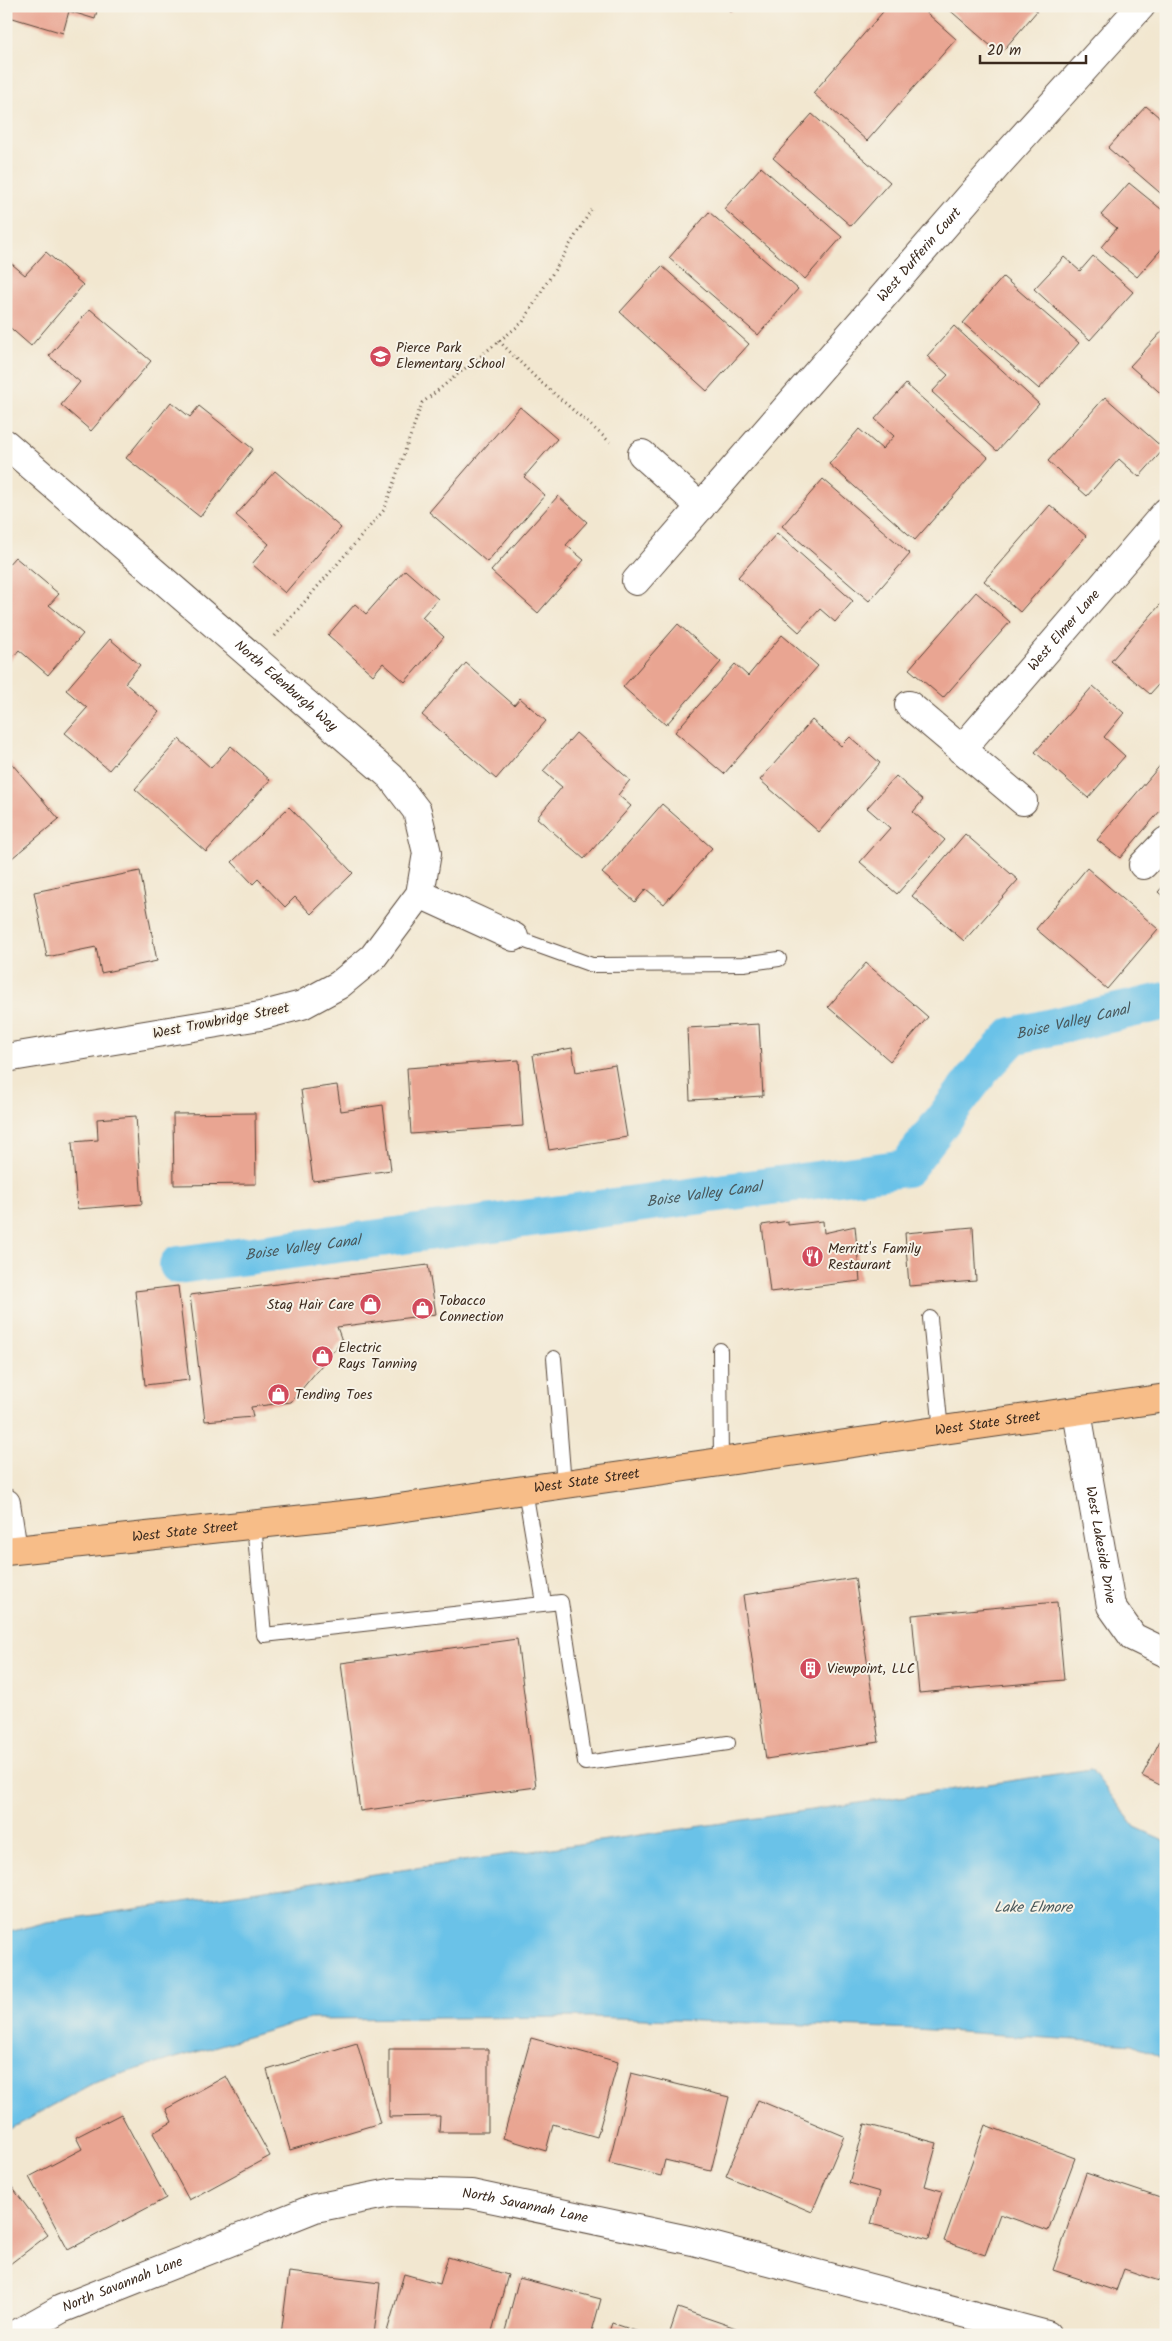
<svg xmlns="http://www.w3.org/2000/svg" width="1172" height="2341" font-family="Kalam,sans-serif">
<rect width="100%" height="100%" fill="#f7f3e8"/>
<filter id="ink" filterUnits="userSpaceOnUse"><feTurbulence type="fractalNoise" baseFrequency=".02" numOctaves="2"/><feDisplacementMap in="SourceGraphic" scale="10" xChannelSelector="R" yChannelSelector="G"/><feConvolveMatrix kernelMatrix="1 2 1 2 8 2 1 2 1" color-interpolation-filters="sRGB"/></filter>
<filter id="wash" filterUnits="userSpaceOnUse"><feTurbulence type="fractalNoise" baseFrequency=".0096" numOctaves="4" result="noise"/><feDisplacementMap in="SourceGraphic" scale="20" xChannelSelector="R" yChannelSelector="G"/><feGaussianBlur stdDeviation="1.12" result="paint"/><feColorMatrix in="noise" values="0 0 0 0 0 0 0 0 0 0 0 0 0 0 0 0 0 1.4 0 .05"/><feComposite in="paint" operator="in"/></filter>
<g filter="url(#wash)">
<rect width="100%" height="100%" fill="#f2e7d0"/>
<polygon fill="#6bc2e8" stroke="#537683" points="1091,1769 1135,1827 1166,1841 1166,2060 1133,2044 916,2029 591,2017 309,2019 97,2081 6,2131 6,1933 47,1922"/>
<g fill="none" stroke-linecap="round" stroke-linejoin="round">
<path stroke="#6bc2e8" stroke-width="38" id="s1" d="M178 1265 906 1168 982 1069 1013 1036 1166 1001"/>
</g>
<g id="blocks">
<g fill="#e9a592">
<polygon points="6,6 98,6 95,19 69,11 63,33 6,16"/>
<polygon points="724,6 736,6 731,12"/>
<polygon points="888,6 919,6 956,39 867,141 813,93"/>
<polygon points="945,6 1031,6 1037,11 1000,54"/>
<polygon points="1166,91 1166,102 1161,97"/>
<polygon points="1146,106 1166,123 1166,198 1108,148"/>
<polygon points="812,114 890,182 851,226 773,158"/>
<polygon points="761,167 842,237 805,279 724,209"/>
<polygon points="1129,183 1166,213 1166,244 1137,277 1101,247 1117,228 1101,215"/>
<polygon points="709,212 798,289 758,335 669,258"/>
<polygon points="46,252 83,285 31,346 6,324 6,259 25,275"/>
<polygon points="1093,256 1133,292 1090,340 1034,289 1064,257 1080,271"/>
<polygon points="662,266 749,344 707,391 620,312"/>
<polygon points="1003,277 1079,343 1039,389 963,323"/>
<polygon points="90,309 151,361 91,431 61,405 80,382 49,356"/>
<polygon points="954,326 1039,404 997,451 932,392 948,375 927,356"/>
<polygon points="1166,327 1166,398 1130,366"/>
<polygon points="906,384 988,457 915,540 829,464 859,429 882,449 894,436 875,419"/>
<polygon points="1105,397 1164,449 1139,477 1119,459 1087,496 1048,461"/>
<polygon points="171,402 190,417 199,406 253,449 200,517 126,458"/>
<polygon points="520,407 557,439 524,477 545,495 487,562 429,512"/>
<polygon points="275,471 341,528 285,593 252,564 269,544 236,515"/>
<polygon points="823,479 910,554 869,601 782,526"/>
<polygon points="558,496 587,522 566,545 584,560 538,613 491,571"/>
<polygon points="1050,505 1086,536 1020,612 984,581"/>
<polygon points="777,533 853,601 835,622 820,609 799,632 738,577"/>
<polygon points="15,557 59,594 49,605 83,634 48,675 19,650 6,665 6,567"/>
<polygon points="405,570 438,599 422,617 444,637 405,682 383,663 373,675 328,635 355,604 366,614"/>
<polygon points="976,592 1010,622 943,698 909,669"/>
<polygon points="1166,598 1166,676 1150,694 1111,661"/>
<polygon points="678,624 721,662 666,725 623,687"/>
<polygon points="782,635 818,666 724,774 675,732 735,664 748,676"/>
<polygon points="110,639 140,665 125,683 159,712 109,770 65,733 87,708 66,690"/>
<polygon points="466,663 514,705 520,698 546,721 496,779 422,715"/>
<polygon points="1093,686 1124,713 1104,737 1125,756 1088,798 1035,752"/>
<polygon points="812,720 841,746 850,737 880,763 819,832 760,780"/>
<polygon points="576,733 630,780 618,795 631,806 584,859 537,818 562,787 543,771"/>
<polygon points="179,739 211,768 231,746 270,780 206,852 135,789"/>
<polygon points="6,757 59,819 6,863"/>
<polygon points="1163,762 1166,764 1166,804 1120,858 1097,840"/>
<polygon points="896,776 923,800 913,812 945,840 897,894 860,862 890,828 867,808"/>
<polygon points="662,804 712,848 664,904 646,889 635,902 602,873"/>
<polygon points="289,807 353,873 311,914 295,897 285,907 258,879 253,884 232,862"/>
<polygon points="965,834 1018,880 964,941 912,896"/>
<polygon points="1087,868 1158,929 1107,989 1036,929"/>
<polygon points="140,871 157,961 101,973 96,947 47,957 34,892"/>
<polygon points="1166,883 1166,899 1158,892"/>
<polygon points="866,963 928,1017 890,1061 828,1007"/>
<polygon points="759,1024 763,1096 690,1100 687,1028"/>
<polygon points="572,1048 576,1072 615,1065 627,1137 549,1150 533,1055"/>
<polygon points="519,1060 523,1126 411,1134 407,1068"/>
<polygon points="337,1085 341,1111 383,1105 391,1170 313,1181 301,1090"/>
<polygon points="255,1113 256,1184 174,1185 173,1114"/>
<polygon points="136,1116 142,1204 77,1209 72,1142 98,1140 97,1119"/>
<polygon points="788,1221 788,1225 823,1221 824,1233 855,1226 860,1281 770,1292 762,1225"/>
<polygon points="973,1227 976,1281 909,1286 905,1233"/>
<polygon points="428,1265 436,1314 337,1327 342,1341 291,1402 251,1407 253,1417 205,1421 190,1295"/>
<polygon points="178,1286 189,1380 145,1385 135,1291"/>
<polygon points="855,1578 879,1742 766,1759 743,1595"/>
<polygon points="1057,1602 1064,1680 919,1693 912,1615"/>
<polygon points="517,1639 536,1787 360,1811 341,1663"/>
<polygon points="1166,1729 1166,1788 1142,1776"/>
<polygon points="531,2038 618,2062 597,2137 553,2124 546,2151 503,2138"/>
<polygon points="357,2043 380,2123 290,2150 267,2070"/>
<polygon points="389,2049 488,2049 488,2132 439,2132 440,2116 389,2117"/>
<polygon points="631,2073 729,2097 711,2171 665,2160 661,2176 609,2163"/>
<polygon points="226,2076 270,2156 189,2200 153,2133 172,2122 166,2109"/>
<polygon points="758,2100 844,2136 812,2212 726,2176"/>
<polygon points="121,2114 166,2198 68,2250 29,2177 82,2149 76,2137"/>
<polygon points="865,2124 937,2143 925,2186 942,2191 929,2239 871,2224 880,2192 849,2183"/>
<polygon points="985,2125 1075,2158 1048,2231 1000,2214 985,2255 944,2241"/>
<polygon points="1086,2173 1166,2200 1166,2260 1159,2281 1124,2269 1116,2291 1053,2270"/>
<polygon points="6,2179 48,2235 6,2267"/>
<polygon points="448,2257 508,2275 491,2335 386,2335 404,2274 440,2284"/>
<polygon points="289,2272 380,2283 374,2335 281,2335"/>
<polygon points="519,2278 601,2299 591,2335 504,2335"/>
<polygon points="678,2308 736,2328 734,2335 669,2335"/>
<polygon points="612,2323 645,2334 645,2335 608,2335"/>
<polygon points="748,2330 760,2334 760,2335 746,2335"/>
</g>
</g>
</g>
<g filter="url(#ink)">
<use href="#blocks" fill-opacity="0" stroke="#564639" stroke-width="1"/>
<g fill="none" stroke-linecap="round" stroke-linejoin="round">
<defs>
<g id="service">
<polyline points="514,937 592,965 744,964 779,959"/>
<polyline points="930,1318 941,1431"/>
<polyline points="720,1350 721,1462"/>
<polyline points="554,1358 564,1485"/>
<polyline points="525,1490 544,1603"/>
<polyline points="254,1524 264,1635 561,1602 585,1763 728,1743"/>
</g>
<g id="minor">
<path id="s2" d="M6 444 391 777 417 811 427 853 420 894 373 957 339 985 302 1005 260 1016 6 1058"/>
<polyline points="642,454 701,507"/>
<path id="s3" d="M636 581 1000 162 1141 6"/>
<polyline points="909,705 1023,801"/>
<path id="s4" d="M961 750 1166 512"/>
<polyline points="1143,865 1166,841"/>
<polyline points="420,894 514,937"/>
<path id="s5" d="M1077 1412 1111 1606 1133 1637 1166 1653"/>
<polyline points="6,1503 13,1550"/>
<path id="s6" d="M15 2335 61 2309 315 2208 395 2192 471 2194 693 2241 1047 2335"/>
</g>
<g id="primary">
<path id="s7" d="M6 1551 371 1512 1166 1398"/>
</g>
</defs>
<use href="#service" stroke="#564639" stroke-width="16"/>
<use href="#minor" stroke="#564639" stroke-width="30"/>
<use href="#primary" stroke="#564639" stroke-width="30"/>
<g stroke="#564639" stroke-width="3" stroke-dasharray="1 4" stroke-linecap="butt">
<polyline points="499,341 535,377 610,442"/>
<polyline points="275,636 384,510 422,403 523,322 591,210"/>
</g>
<use href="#service" stroke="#fff" stroke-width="14"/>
<use href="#minor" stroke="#fff" stroke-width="28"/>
<use href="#primary" stroke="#f7bd88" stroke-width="28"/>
</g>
</g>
<defs>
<symbol id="school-disc" viewBox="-11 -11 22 22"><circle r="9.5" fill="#d1495b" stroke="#f7f3e8"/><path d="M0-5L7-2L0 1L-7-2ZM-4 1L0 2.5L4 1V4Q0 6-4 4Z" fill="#fff"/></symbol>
<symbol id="restaurant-disc" viewBox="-11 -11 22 22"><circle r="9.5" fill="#d1495b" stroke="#f7f3e8"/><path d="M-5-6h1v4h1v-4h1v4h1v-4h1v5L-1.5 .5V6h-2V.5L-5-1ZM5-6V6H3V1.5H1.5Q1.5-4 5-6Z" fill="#fff"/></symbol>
<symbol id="shop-disc" viewBox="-11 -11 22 22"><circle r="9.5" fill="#d1495b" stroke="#f7f3e8"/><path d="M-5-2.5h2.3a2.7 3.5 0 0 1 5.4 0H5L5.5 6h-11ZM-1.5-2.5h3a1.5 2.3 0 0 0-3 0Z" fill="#fff"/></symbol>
<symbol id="building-disc" viewBox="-11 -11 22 22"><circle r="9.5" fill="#d1495b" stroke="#f7f3e8"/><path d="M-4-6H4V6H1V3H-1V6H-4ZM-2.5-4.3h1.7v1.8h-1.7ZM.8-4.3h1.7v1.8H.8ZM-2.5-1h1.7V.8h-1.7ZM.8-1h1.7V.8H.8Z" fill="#fff"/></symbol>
</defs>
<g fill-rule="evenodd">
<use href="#school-disc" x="368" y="344" width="25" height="25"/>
<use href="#restaurant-disc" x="800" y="1244" width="25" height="25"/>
<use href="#shop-disc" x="358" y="1292" width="25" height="25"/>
<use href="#shop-disc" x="410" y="1296" width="25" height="25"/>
<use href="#shop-disc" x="310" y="1344" width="25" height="25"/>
<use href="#shop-disc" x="266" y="1382" width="25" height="25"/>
<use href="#building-disc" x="798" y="1656" width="25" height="25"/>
</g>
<g text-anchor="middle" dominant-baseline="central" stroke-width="4" stroke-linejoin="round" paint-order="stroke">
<g font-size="14" fill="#3b2a1e" stroke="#f7f3e8">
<text stroke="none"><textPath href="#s3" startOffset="432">West Dufferin Court</textPath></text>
<text stroke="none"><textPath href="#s4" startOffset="158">West Elmer Lane</textPath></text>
<text stroke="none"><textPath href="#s2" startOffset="370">North Edenburgh Way</textPath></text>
<text transform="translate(221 1021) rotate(-11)">West Trowbridge Street</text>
<text stroke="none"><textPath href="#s7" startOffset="990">West State Street</textPath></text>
<text stroke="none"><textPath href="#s7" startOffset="585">West State Street</textPath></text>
<text stroke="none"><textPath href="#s7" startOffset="180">West State Street</textPath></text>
<text stroke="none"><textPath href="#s5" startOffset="135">West Lakeside Drive</textPath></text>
<text stroke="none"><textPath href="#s6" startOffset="539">North Savannah Lane</textPath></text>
<text stroke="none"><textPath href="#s6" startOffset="119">North Savannah Lane</textPath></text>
</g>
<g font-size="14" fill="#3b2a1e" stroke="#f7f3e8" text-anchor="start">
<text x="396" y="348">Pierce Park<tspan x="396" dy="16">Elementary School</tspan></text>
<text x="828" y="1249">Merritt's Family<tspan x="828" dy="16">Restaurant</tspan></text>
<text x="439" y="1301">Tobacco<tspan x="439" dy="16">Connection</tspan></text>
<text x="354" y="1305" text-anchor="end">Stag Hair Care</text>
<text x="338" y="1348">Electric<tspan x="338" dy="16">Rays Tanning</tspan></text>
<text x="295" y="1395">Tending Toes</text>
<text x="827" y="1669">Viewpoint, LLC</text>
</g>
<g font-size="15" font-style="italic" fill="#49585b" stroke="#f7f3e8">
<text stroke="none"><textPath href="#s1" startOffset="966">Boise Valley Canal</textPath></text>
<text stroke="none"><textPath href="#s1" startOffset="531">Boise Valley Canal</textPath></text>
<text stroke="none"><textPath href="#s1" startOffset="126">Boise Valley Canal</textPath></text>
<text x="1033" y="1908">Lake Elmore</text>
</g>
</g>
<rect width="1172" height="2341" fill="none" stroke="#f7f3e8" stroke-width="25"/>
<path d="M980 55v8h106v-8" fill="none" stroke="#3b2a1e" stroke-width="2.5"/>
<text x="987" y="55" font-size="15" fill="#3b2a1e" stroke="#f7f3e8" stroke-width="4" paint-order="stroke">20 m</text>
</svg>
